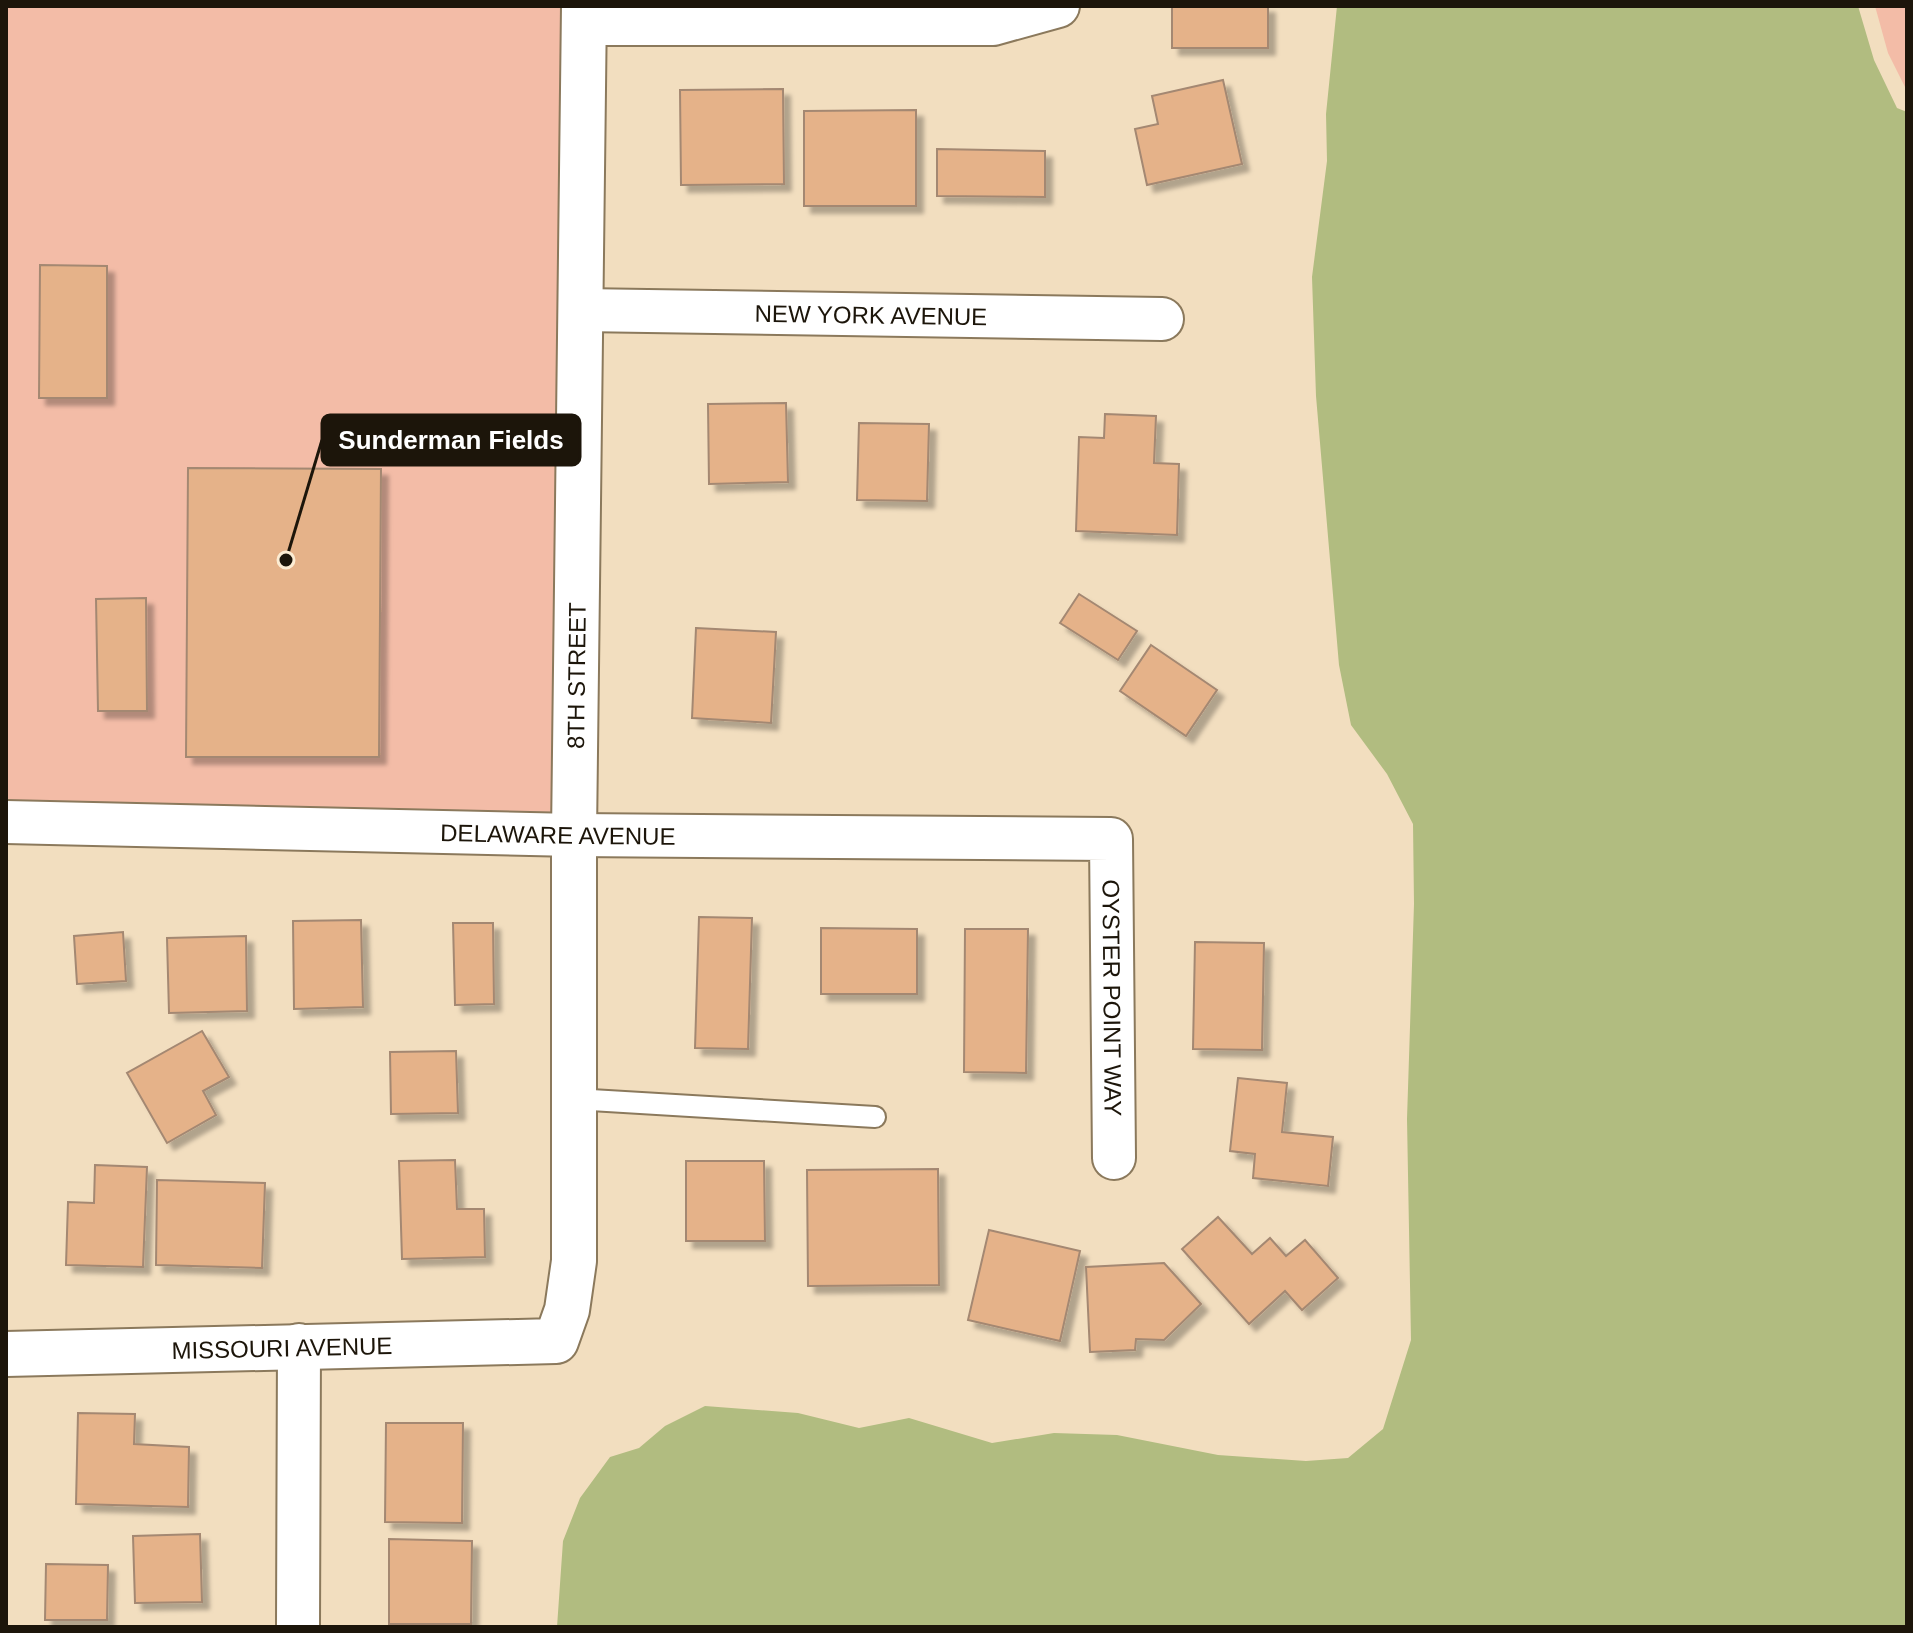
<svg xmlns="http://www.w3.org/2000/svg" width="1913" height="1633" font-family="Arial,sans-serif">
<defs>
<filter id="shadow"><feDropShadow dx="7" dy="7" stdDeviation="2" flood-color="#0004"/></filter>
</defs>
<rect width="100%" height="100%" fill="#f2debf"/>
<g fill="#f3bca7">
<polygon points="6,6 573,6 562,813 6,809"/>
<polygon points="1875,6 1907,6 1907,91 1888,53"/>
</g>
<polygon fill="#b1bc80" points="1337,6 1858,6 1874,60 1897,108 1907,112 1907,1627 557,1627 563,1541 580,1498 610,1457 639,1448 665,1426 705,1406 798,1413 859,1428 909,1418 992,1443 1054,1433 1117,1435 1218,1455 1306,1461 1348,1458 1383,1429 1411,1340 1407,1119 1414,904 1413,824 1387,774 1351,725 1339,665 1316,396 1312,277 1327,161 1326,114"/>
<g fill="#e5b289" stroke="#a48872" stroke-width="2" filter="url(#shadow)">
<rect x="1172" y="6" width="96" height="42"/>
<polygon points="1223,80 1242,164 1147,185 1135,129 1158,124 1152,96"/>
<polygon points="783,89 784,184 681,185 680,90"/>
<polygon points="916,110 916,206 804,206 804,111"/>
<polygon points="937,149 1045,151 1045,197 937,196"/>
<polygon points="40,265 107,266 107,398 39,398"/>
<polygon points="786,403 788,482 709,484 708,404"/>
<polygon points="1105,414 1156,416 1154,463 1179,464 1177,535 1076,531 1079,437 1104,438"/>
<polygon points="859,423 929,424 927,501 857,500"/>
<polygon points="188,468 381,469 379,757 186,757"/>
<polygon points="1079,594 1137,631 1118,660 1060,623"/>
<polygon points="146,598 147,711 98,711 96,599"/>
<polygon points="696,628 776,632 771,723 692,718"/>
<polygon points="1151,645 1217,690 1186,736 1120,691"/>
<polygon points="699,917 752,918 748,1049 695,1048"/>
<polygon points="361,920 363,1007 294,1009 293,921"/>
<polygon points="453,923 493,923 494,1004 455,1005"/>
<polygon points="821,928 917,929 917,994 821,994"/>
<polygon points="965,929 1028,929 1026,1073 964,1072"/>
<polygon points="123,932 126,981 77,984 74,936"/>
<polygon points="246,936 247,1011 169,1013 167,938"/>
<polygon points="1195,942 1264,943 1262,1050 1193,1049"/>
<polygon points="202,1031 229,1077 203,1091 216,1115 167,1143 127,1073"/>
<polygon points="456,1051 458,1113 391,1114 390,1052"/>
<polygon points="1238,1078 1287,1083 1282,1132 1333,1137 1328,1186 1253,1178 1255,1154 1230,1151"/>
<polygon points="455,1160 457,1209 484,1209 485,1257 402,1259 399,1161"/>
<polygon points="686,1161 764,1161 765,1241 686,1241"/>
<polygon points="95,1165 147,1167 143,1267 66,1265 68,1202 94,1203"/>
<polygon points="938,1169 939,1285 808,1286 807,1170"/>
<polygon points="157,1180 265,1183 262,1268 156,1265"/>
<polygon points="1218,1217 1252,1254 1270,1238 1286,1256 1305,1240 1338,1278 1302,1310 1285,1291 1249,1324 1182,1249"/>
<polygon points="989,1230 1080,1251 1060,1341 968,1320"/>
<polygon points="1164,1263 1201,1304 1164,1340 1136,1339 1135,1350 1090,1352 1086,1267"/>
<polygon points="78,1413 135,1414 134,1444 189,1447 188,1507 76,1504"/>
<polygon points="386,1423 463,1423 462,1523 385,1522"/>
<polygon points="200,1534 202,1602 135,1603 133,1536"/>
<polygon points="389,1539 472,1541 471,1624 389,1624"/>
<polygon points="46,1564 108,1565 107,1620 45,1620"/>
</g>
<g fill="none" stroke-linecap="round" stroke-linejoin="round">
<defs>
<polyline id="service" points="574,1099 875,1117"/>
<g id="minor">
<polyline points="584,24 993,24 1058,6"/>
<path id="s1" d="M581 310 1162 319"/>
<path id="s2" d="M6 822 574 835 1111 839 1114 1158"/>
<polyline points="298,1627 299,1345"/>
</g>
<g id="tertiary">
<path id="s3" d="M6 1354 556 1341 567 1310 574 1261V835L584 6"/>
</g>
</defs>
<use href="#service" stroke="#8b795c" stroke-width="24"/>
<use href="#minor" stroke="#8b795c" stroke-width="46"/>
<use href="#tertiary" stroke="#8b795c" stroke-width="48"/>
<use href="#service" stroke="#fff" stroke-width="20"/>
<use href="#minor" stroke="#fff" stroke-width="42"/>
<use href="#tertiary" stroke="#fff" stroke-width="44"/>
</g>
<g text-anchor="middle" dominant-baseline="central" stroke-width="8" stroke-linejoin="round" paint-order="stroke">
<g font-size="24" fill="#1c150a" stroke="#fcecd3">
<text stroke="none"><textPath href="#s1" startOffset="290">NEW YORK AVENUE</textPath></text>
<text stroke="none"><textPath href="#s3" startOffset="1218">8TH STREET</textPath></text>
<text stroke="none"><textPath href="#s2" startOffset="552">DELAWARE AVENUE</textPath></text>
<text stroke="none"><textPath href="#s2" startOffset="1264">OYSTER POINT WAY</textPath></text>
<text stroke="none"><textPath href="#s3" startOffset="276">MISSOURI AVENUE</textPath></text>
</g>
</g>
<path fill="none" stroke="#1c150a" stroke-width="3" d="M286 560L322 440"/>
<circle fill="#1c150a" stroke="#fcecd3" stroke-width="3" cx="286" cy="560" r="8"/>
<rect fill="#1c150a" stroke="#1c150a" stroke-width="3" x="322" y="415" width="258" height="50" rx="8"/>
<g font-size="26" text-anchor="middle" font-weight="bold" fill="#fff">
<text x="451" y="449">Sunderman Fields</text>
</g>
<rect width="1913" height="1633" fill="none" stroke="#1c150a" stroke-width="16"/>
</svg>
